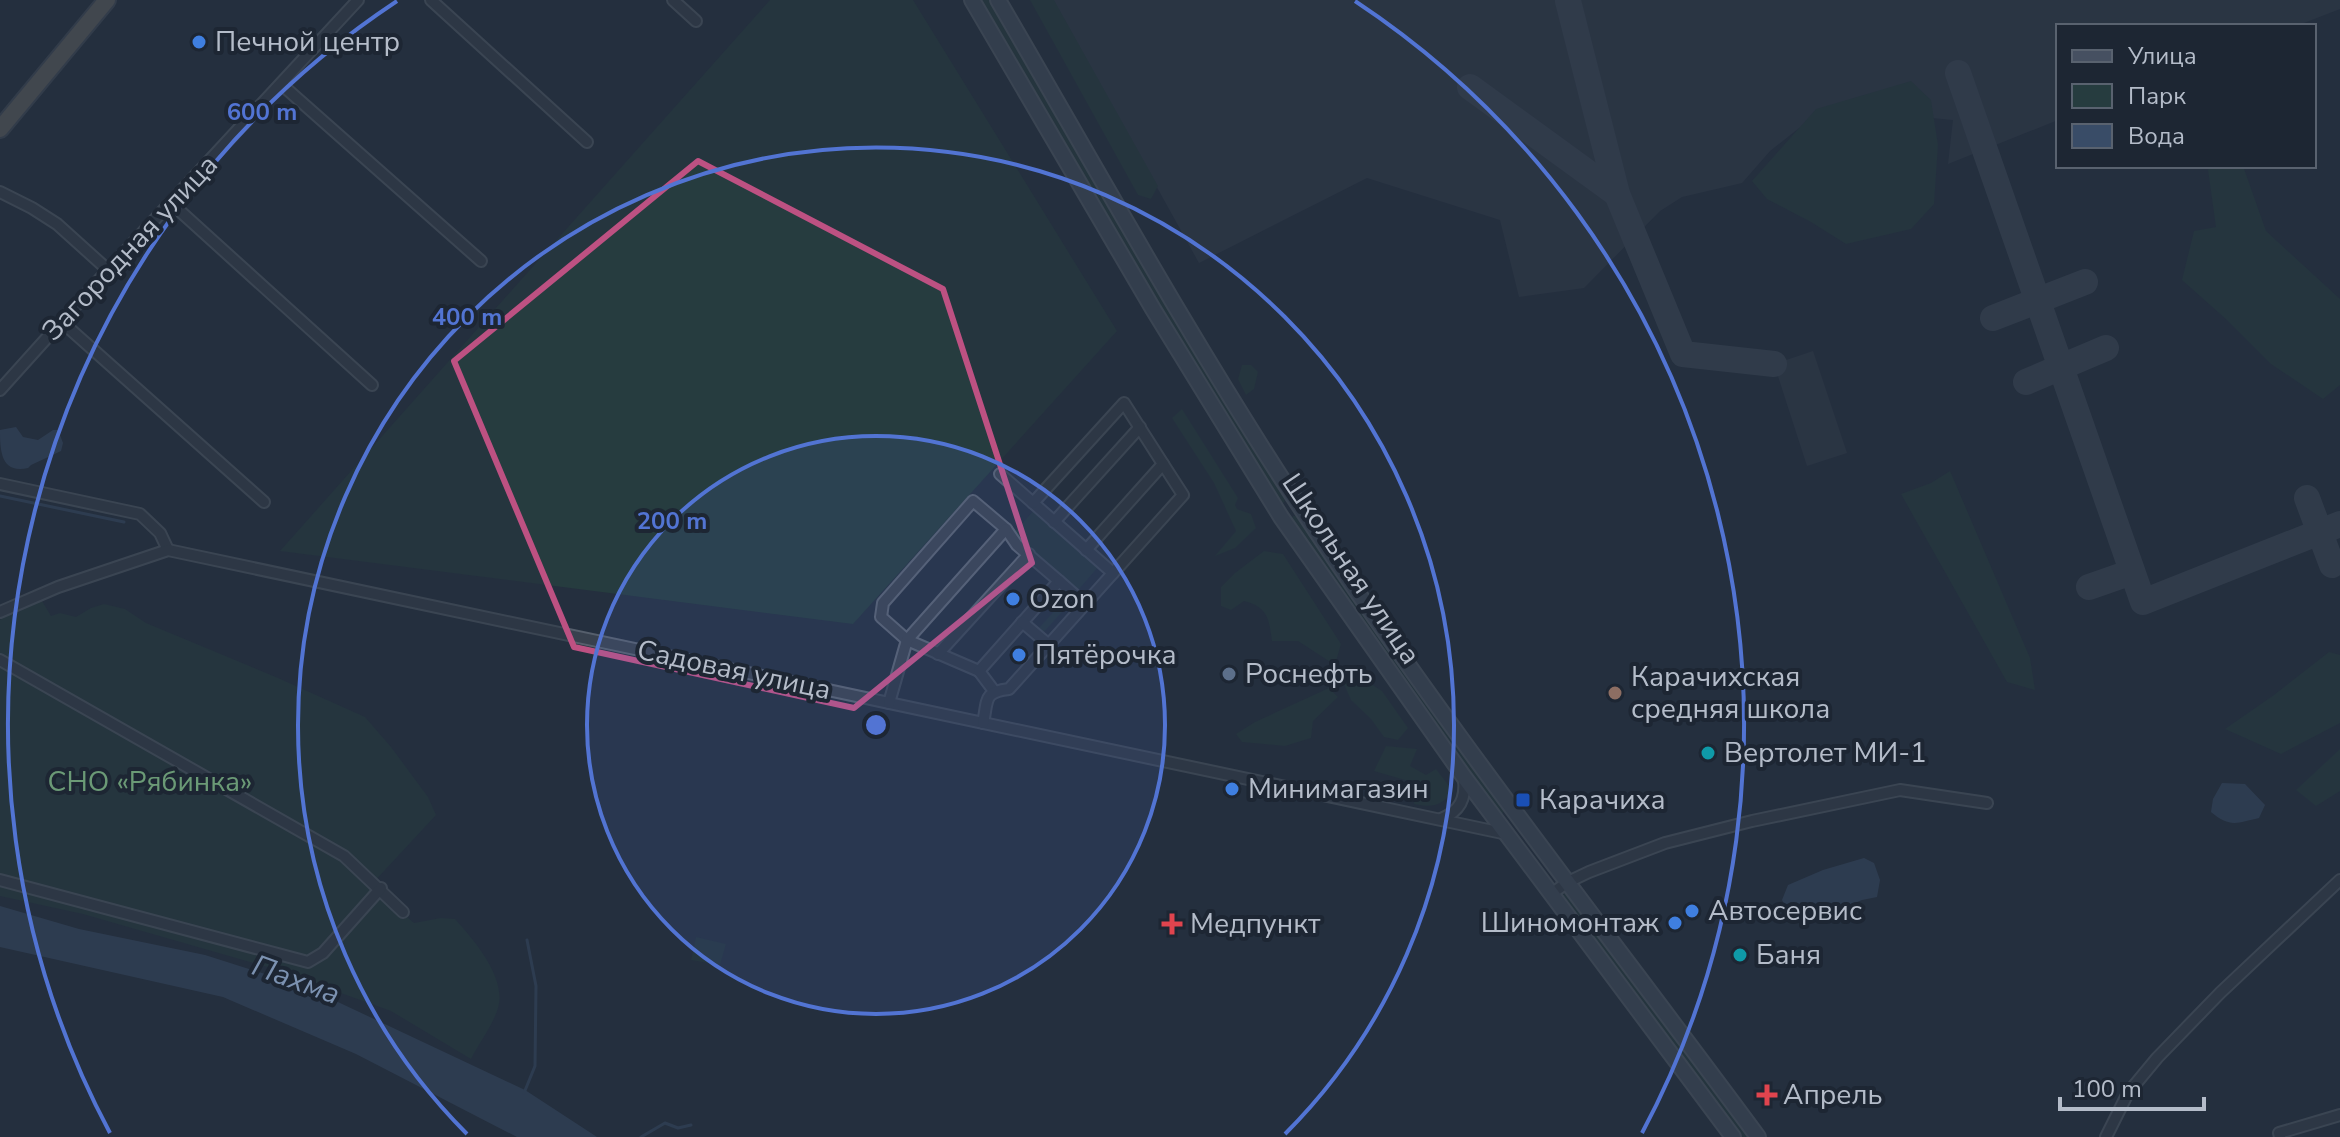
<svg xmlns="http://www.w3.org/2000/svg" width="2340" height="1137" font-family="'Nunito Sans',sans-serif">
<rect width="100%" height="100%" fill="#242f3e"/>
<g fill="#323c4b">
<polygon points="1053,0 2340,0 2340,9 2296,26 2058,26 2058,120 1948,164 1953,120 1922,117 1813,117 1770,151 1742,183 1682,197 1660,211 1584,288 1519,297 1500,220 1367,178 1199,263"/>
<polygon points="1813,351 1847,453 1807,466 1774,364"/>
</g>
<g fill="#263c3f">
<polygon points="770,0 913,0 1117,331 853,624 280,551"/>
<path d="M982 0H990C1085 168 1182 334 1285 498L1284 503 1279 501C1176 337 1078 169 982 0Z"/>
<polygon points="1030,0 1054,0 1158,186 1151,199 1138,195"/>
<polygon points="1911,81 1931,100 1938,145 1934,204 1911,229 1846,244 1811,222 1767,199 1752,181 1816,109"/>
<polygon points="2210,166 2243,166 2266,231 2340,299 2340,385 2323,399 2271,364 2227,320 2182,280 2194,231 2216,227 2208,170"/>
<polygon points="1242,365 1251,365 1258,372 1254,389 1246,395 1238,379"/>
<polygon points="1182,409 1238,498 1235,505 1237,509 1251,514 1256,528 1235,548 1215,556 1236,531 1214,483 1172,418"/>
<polygon points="1950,471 2030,658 2035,690 2007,682 1901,494 1931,483"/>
<polygon points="1035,509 1099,566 1074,595 1059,575 1013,534"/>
<polygon points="1293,516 1298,516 1505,809 1503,813 1499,813 1292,519"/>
<path d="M1264 551 1283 554 1341 644 1335 665 1298 641H1272C1269 619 1268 607 1244 601L1231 610 1221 606V587L1235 573Z"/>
<path d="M39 596 51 616 60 613 76 617 91 608 104 604 125 609 146 623 278 678 365 717 391 747 428 797 436 815 371 885 414 923 441 918 455 919C474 940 507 978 498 1008 493 1025 479 1043 471 1059L391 1011 271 968 83 914 0 896V620Z"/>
<polygon points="1066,598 1071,602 1043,633 1038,629"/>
<polygon points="2329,652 2340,655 2340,723 2281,754 2225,729 2274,695"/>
<polygon points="1363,679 1382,691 1408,728 1398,740 1384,737 1371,719 1351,700 1343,682"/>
<polygon points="1329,688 1338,697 1313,721 1311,738 1285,746 1242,742 1236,734 1255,722"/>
<path d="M1386 746 1417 749 1410 766 1426 775 1436 769 1453 791C1441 806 1433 808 1414 804L1415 783 1374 771Z"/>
<polygon points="2340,749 2340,791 2316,806 2296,790"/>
<polygon points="1567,893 1749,1137 1741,1137 1562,895"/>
<polygon points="696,937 726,944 720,965 691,960"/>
</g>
<g fill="#394c67">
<path d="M16 427 23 437 38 440 53 430H58L63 443 61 451 31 465 28 468C1 474 0 451 0 430Z"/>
<path d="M2222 783 2245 784 2265 805 2259 818C2237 823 2230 828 2211 812L2213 799Z"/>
<polygon points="1864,858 1874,863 1880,880 1877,897 1862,900 1835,911 1817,911 1791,917 1782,900 1788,885 1823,870"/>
<polygon points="0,906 79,929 205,955 306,987 525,1090 597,1137 517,1137 356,1054 223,997 0,947"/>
</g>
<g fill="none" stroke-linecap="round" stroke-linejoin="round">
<g stroke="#394c67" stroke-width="3">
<polyline points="0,496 124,522"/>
<polyline points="524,1093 535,1066 536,986 527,940"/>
<polyline points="641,1137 665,1123 678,1128 691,1125"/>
</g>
<g stroke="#3f4a5a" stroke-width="26">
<polyline points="1568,1 1617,194 1683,354 1774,364"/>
<polyline points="1958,73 2143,602 2340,524"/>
<polyline points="1470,87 1617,194"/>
<polyline points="1993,318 2085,282"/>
<polyline points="2026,382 2106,348"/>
<polyline points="2307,498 2332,565"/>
<polyline points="2089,587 2132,572"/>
</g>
<defs>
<g id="minor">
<polyline points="431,0 587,142"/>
<polyline points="673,0 696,21"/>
<polyline points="281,84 481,261"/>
<polyline points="0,192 32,208 57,224 108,270"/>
<polyline points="171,203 372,385"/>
<polyline points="62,322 264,502"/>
<polyline points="0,390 108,270 358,0"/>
<polyline points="1000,474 1113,573"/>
<polyline points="0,484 140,514 160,533 168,550"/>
<polygon points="973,501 1006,529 1017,545 1059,581 979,671 907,640 881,617 883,603"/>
<polyline points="1033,503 1124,403 1163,464 1086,550"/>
<polyline points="1054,522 1140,427"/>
<polyline points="1059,581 1085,604"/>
<polyline points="0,612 58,587 168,550 1507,834"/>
<polyline points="1022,622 1049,645"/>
<polyline points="938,654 1029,554"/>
<polyline points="0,660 344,856 403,912"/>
<polyline points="979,671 994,691"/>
<polyline points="889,703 907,640 1006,529"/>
<path d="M983 723C988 700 983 692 1009 689L1183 495 1163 464"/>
<path d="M1441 819C1460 811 1466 799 1464 779"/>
<polyline points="0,880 308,962 323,953 381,888"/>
<polyline points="1551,894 1568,882 1589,872 1665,843 1752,821 1900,790 1987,803"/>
<polyline points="2106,1137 2128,1093 2157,1058 2220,993 2340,880"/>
<polyline points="2280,1137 2279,1133 2340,1115"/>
</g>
<g id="secondary">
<polyline points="972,0 1153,309 1281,517 1464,777 1733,1137"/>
<path d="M998 0C1096 168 1190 339 1297 502 1440 721 1603 927 1758 1137"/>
</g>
<polyline id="trunk" points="0,129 107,0"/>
</defs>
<use href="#minor" stroke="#565f6c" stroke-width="14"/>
<use href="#secondary" stroke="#565f6c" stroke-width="18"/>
<use href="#trunk" stroke="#434c59" stroke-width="20"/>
<use href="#minor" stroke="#38414e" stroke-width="10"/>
<use href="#secondary" stroke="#465061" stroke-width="14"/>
<use href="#trunk" stroke="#656462" stroke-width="16"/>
</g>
<path d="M0 0H2340V1137H0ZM698 161 943 289 1032 563 854 708 574 647 454 361Z" fill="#242f3e" fill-opacity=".55" fill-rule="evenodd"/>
<path fill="none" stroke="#bd5182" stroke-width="6" stroke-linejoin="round" d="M698 161 943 289 1032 563 854 708 574 647 454 361Z"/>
<circle cx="876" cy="725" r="289" fill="#5274d3" fill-opacity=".12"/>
<g fill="none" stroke="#5274d3" stroke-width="4">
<circle cx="876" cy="725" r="289"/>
<path d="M467 1134A578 578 0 1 1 1285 1134"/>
<path d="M110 1133A868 868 0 0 1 397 1M1355 1A868 868 0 0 1 1642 1133"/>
</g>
<g fill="#3f7fe0" stroke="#1d2633" stroke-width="3">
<circle cx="199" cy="42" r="8"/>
<circle cx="1013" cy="599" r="8"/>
<circle cx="1019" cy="655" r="8"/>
<circle cx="1232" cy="789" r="8"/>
<circle cx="1692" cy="911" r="8"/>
<circle cx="1675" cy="923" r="8"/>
</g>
<circle fill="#5c6f8a" stroke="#1d2633" stroke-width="3" cx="1229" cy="674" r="8"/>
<circle fill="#8d6e63" stroke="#1d2633" stroke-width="3" cx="1615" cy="693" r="8"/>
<g fill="#0f9aa8" stroke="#1d2633" stroke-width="3">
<circle cx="1708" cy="753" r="8"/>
<circle cx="1740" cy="955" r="8"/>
</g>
<rect fill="#1a4fb4" stroke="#1d2633" stroke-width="3" x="1515" y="792" width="16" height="16" rx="4"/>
<g fill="#e0444e" stroke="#1d2633" stroke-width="3">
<path d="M1168 912h8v8h8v8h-8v8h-8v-8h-8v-8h8z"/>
<path d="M1763 1083h8v8h8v8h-8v8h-8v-8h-8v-8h8z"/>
</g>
<g text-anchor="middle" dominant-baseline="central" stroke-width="8" stroke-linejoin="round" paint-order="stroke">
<g font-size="28" fill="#b4bcc9" stroke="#1d2633" text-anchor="start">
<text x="215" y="42">Печной центр</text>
<text x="1029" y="599">Ozon</text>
<text x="1035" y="655">Пятёрочка</text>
<text x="1245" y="674">Роснефть</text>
<text x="1631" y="677">Карачихская<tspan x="1631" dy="32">средняя школа</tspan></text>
<text x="1724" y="753">Вертолет МИ-1</text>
<text x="1248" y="789">Минимагазин</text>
<text x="1539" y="800">Карачиха</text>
<text x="1708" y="911">Автосервис</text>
<text x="1659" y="923" text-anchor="end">Шиномонтаж</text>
<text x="1190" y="924">Медпункт</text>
<text x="1756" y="955">Баня</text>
<text x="1783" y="1095">Апрель</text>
</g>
<g font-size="28" fill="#b4bcc9" stroke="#1d2633">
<text transform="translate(130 248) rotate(-47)">Загородная улица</text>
<text transform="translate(1351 569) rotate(56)">Школьная улица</text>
<text transform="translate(734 670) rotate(12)">Садовая улица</text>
</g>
<g font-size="28" fill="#6b9a76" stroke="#1d2633">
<text x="150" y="782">СНО «Рябинка»</text>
</g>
<g font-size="30" font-style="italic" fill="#7c92b1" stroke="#1d2633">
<text transform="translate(296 980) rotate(20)">Пахма</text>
</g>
</g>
<circle cx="876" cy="725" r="12" fill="#5274d3" stroke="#1d2633" stroke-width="4"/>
<g font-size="24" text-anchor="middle" font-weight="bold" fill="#5274d3" stroke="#1d2633" stroke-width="8" stroke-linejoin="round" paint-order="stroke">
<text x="262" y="120">600 m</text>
<text x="467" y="325">400 m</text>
<text x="672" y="529">200 m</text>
</g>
<rect x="2056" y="24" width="260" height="144" fill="#1d2633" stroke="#59626f" stroke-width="2"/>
<rect x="2072" y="50" width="40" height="12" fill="#465061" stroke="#59626f" stroke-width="2"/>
<text x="2128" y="64" font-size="24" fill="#b4bcc9">Улица</text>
<rect x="2072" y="84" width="40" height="24" fill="#263c3f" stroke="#59626f" stroke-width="2"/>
<text x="2128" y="104" font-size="24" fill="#b4bcc9">Парк</text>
<rect x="2072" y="124" width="40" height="24" fill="#394c67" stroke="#59626f" stroke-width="2"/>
<text x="2128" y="144" font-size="24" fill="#b4bcc9">Вода</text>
<path d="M2060 1097v12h144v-12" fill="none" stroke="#b4bcc9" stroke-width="4"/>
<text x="2072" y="1097" font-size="24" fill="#b4bcc9" stroke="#1d2633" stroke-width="6" paint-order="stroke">100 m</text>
</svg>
